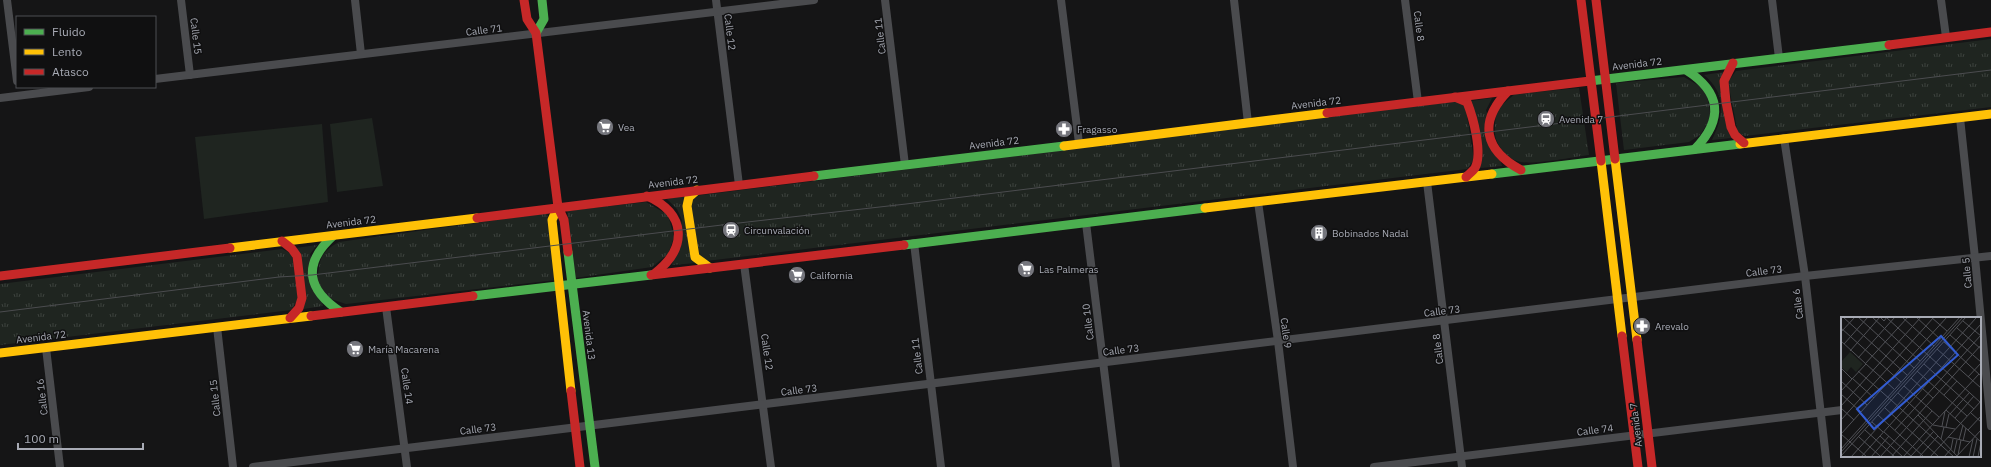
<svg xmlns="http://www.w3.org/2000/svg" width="1991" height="467" font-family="'IBM Plex Sans',sans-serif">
<defs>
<pattern id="grass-tufts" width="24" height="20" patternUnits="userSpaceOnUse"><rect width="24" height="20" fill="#1f2520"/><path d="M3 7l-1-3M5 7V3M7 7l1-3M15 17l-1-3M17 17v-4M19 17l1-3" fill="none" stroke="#3d423e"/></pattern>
</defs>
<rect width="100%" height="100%" fill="#151516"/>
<g fill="url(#grass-tufts)">
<polygon points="1991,39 1991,107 1745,136 1738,133 1728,82 1736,71"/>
<path d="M1724 72 1731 138 1712 140C1724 116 1727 94 1704 75Z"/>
<polygon points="1684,77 1706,90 1711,118 1700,135 1689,142 1624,150 1616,83"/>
<path d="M1579 88 1589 155C1573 157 1530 166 1517 161 1507 158 1496 145 1495 134 1494 126 1496 117 1497 109L1515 94Z"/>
<polygon points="1492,98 1486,110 1502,166 1480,168 1471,101"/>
<polygon points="1459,101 1465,104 1474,160 1467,169 706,261 698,256 691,204 694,196"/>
<polygon points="686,195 696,263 672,265 682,220 677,209 667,199"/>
<polygon points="646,202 668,215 674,237 668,254 652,267 575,278 567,211"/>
<path d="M547 213 556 280 346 304 328 298 317 281C320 260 319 253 339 242Z"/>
<polygon points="317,245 310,254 323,306 303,309 296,248"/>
<polygon points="282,249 292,254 298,300 291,310 0,345 0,284"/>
</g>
<g fill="#1f2520">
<polygon points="372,118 383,186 337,192 330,124"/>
<polygon points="322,124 328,202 204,219 195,137"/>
</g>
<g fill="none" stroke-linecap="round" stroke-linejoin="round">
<g stroke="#4a4b4e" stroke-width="8">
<polyline points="7,0 17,81"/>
<polyline points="181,0 190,75"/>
<polyline points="355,0 361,54"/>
<polyline points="716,0 739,185"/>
<polyline points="885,0 905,165"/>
<polyline points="1061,0 1079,143"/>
<polyline points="1234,0 1248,123"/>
<polyline points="1405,0 1418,102"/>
<polyline points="1772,0 1779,58"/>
<polyline points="1941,0 1946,37"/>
<polyline points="155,79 814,0"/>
<polyline points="0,98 89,87"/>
<polyline points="1960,118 1975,258 1991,426"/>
<polyline points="1784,138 1805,276 1827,467"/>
<polyline points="1427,182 1462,467"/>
<polyline points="1258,202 1278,341 1293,467"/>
<polyline points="1086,223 1116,467"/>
<polyline points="914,243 941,467"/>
<polyline points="744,264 771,467"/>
<polyline points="386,307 407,467"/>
<polyline points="217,327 233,467"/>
<polyline points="46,348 60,467"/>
<polyline points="253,467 1805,276 1991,256"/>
<polyline points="1374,467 1842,410"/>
</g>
<g stroke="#4caf50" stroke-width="9">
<polyline points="536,33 544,19 542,0"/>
<path d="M1686 70C1721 92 1724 119 1695 149"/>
<polyline points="1590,81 1889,45"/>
<polyline points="1492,174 1740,144"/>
<polyline points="814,176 1064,146"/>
<path d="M333 236C302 264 307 290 341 312"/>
<polyline points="904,245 1205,208"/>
<polyline points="568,252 595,467"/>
<polyline points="473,296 651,275"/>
</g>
<g stroke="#ffc107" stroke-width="9">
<polyline points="1740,144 1991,114"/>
<polyline points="1064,146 1327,113"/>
<polyline points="1615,159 1637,340"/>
<polyline points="1601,161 1622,336"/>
<polyline points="697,190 689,197 687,206 695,257 710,268"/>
<polyline points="558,207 552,220 571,391"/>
<polyline points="1205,208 1492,174"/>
<polyline points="230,248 477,218"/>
<polyline points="0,353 311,316"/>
</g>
<g stroke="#c62828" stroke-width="9">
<polyline points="524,0 527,19 536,33 558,207 564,220 568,252"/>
<polyline points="1581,0 1601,161"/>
<polyline points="1596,0 1615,159"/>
<polyline points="1889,45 1991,32"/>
<polyline points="1733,63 1724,81 1726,102 1731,127 1735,135 1744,143"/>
<path d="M1508 91C1478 122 1484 150 1521 170"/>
<path d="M1455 97 1467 102C1473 117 1483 153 1475 168 1473 171 1469 174 1466 177"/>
<polyline points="1327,113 1590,81"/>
<path d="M647 196C687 214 688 248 654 274"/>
<polyline points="477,218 814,176"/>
<polyline points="282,241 292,249 297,256 302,298 299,308 290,318"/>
<polyline points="651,275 904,245"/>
<polyline points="0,276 230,248"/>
<polyline points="311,316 473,296"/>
<polyline points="1622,336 1638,467"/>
<polyline points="1637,340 1652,467"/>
<polyline points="571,391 580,467"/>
</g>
<polyline stroke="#4b4c4f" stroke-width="1" points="0,312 279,277 312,275 730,224 906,204 1991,70"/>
</g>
<defs>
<symbol id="station-disc" viewBox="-11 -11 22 22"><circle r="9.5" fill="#75767d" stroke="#101011"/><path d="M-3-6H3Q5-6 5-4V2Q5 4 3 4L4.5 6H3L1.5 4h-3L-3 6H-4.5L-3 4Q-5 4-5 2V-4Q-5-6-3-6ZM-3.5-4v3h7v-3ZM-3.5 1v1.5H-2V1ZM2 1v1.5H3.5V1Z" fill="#fff"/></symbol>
<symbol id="supermarket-disc" viewBox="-11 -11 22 22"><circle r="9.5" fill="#75767d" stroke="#101011"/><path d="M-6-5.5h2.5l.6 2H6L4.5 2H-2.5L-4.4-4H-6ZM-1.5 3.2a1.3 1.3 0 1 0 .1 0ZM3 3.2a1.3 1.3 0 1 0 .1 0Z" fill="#fff"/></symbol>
<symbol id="pharmacy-disc" viewBox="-11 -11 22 22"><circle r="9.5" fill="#75767d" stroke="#101011"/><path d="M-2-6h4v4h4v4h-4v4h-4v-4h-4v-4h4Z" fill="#fff"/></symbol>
<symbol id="building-disc" viewBox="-11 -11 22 22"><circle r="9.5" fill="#75767d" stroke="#101011"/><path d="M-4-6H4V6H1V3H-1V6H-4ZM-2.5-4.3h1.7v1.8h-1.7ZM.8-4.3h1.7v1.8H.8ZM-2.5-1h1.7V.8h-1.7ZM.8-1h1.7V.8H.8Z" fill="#fff"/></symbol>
</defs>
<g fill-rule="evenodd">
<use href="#station-disc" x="1536" y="109" width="20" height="20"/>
<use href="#supermarket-disc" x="595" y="117" width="20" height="20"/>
<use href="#pharmacy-disc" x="1054" y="119" width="20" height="20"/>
<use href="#station-disc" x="721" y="220" width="20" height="20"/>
<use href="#building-disc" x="1309" y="223" width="20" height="20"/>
<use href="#supermarket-disc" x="1016" y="259" width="20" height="20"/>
<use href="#supermarket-disc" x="787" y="265" width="20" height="20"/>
<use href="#pharmacy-disc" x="1632" y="316" width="20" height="20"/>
<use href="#supermarket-disc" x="345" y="339" width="20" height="20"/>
</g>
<g text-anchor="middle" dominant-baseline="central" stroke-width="3" stroke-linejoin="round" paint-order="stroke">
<g font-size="10" fill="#a8abb5" stroke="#101011">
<text transform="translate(1419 26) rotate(83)">Calle 8</text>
<text transform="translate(484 30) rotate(-7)">Calle 71</text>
<text transform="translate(730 32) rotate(83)">Calle 12</text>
<text transform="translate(196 36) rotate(83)">Calle 15</text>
<text transform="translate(880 36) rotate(-97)">Calle 11</text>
<text transform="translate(1637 64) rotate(-7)">Avenida 72</text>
<text transform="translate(1316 103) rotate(-7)">Avenida 72</text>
<text transform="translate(994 143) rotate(-7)">Avenida 72</text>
<text transform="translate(673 182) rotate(-7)">Avenida 72</text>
<text transform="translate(351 222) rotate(-7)">Avenida 72</text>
<text transform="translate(1764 271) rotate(-7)">Calle 73</text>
<text transform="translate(1967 273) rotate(-95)">Calle 5</text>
<text transform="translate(1798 304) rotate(-97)">Calle 6</text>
<text transform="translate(1442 311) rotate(-7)">Calle 73</text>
<text transform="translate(1088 322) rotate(-97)">Calle 10</text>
<text transform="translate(1286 333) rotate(82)">Calle 9</text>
<text transform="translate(589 335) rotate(83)">Avenida 13</text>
<text transform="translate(41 337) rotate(-7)">Avenida 72</text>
<text transform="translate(1438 349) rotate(-97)">Calle 8</text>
<text transform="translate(1121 350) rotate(-7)">Calle 73</text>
<text transform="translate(767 352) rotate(82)">Calle 12</text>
<text transform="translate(917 356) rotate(-97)">Calle 11</text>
<text transform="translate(407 386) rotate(82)">Calle 14</text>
<text transform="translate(799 390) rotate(-7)">Calle 73</text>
<text transform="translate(42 397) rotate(-97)">Calle 16</text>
<text transform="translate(215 398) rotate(-96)">Calle 15</text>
<text transform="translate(1636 425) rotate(-97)">Avenida 7</text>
<text transform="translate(478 429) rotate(-7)">Calle 73</text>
<text transform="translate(1595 430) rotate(-7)">Calle 74</text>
</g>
<g font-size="10" fill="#a8abb5" stroke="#101011" text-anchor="start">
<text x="1559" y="119">Avenida 7</text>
<text x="618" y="127">Vea</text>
<text x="1077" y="129">Fragasso</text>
<text x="744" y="230">Circunvalación</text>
<text x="1332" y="233">Bobinados Nadal</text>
<text x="1039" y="269">Las Palmeras</text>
<text x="810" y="275">California</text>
<text x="1655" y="326">Arevalo</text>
<text x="368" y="349">María Macarena</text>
</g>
</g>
<g transform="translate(1841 317)">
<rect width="140" height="140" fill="#151516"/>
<path d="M9 35 22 47 15 55 10 50 6 55 0 50V45Z" fill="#1f2520"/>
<path fill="none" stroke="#505156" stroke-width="1" d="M2 0 66 58M17 0 73 51M31 0 79 44M61 0 93 29M75 0 99 22M90 0 106 14M46 1 140 86M122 4 140 19M0 11 60 65M116 11 140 32M0 15 14 0M109 18 140 45M0 24 25 47 11 62 0 51M103 25 140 59M3 27 27 0M96 32 140 71M9 34 39 0 43 4 46 0M17 41 54 0M24 47 67 0M25 47 53 72M83 47 133 92M17 54 50 83M76 54 126 99M127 60 140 46M11 61 33 81M70 61 92 81M0 64 26 88M63 69 98 100M125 71 138 57M0 74 11 62M57 76 92 108 114 112M0 77 20 95M103 78 116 64M50 83 113 140M0 89 80 0M0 91 13 103M44 91 98 140M105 93 140 125M130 96 140 105M109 97 129 75M37 98 83 140M77 98 117 140M114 101 133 79M0 103 93 0M31 105 42 115M101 109 104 94M105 110 108 97M24 113 54 140M54 113 140 18M127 113 140 99M43 115 71 140M0 117 106 0M0 117 26 140M39 119 62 140M18 120 39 139M107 120 129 125M100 122 103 110M118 123 122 108M122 124 125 111M0 132 119 0M0 135 122 0M113 136 116 123M117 138 120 123M0 139 125 0M70 139 93 114M116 139 140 113M10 140 135 1M20 140 140 7M30 140 48 119M39 140 140 28M50 140 91 94M62 140 125 71M78 140 97 119M89 140 140 84M103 140 110 132 112 122M128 140 132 122M132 140 136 122M137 140 140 125"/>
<path fill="#325cd3" fill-opacity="0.15" stroke="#325cd3" stroke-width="2" d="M100 19 117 38 33 112 16 92Z"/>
<rect width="140" height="140" fill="none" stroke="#a8abb5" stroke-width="2"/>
</g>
<rect x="16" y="16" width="140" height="72" fill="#101011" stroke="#4d4e53"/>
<rect x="24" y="29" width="20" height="6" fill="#4caf50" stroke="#4d4e53"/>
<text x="52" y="36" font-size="12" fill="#a8abb5">Fluido</text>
<rect x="24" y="49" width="20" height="6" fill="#ffc107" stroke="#4d4e53"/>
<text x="52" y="56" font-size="12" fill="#a8abb5">Lento</text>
<rect x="24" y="69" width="20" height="6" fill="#c62828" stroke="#4d4e53"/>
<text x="52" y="76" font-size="12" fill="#a8abb5">Atasco</text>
<path d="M18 443v6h125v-6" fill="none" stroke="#a8abb5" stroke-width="2"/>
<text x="24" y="443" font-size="12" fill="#a8abb5" stroke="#101011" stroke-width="3" paint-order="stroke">100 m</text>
</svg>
